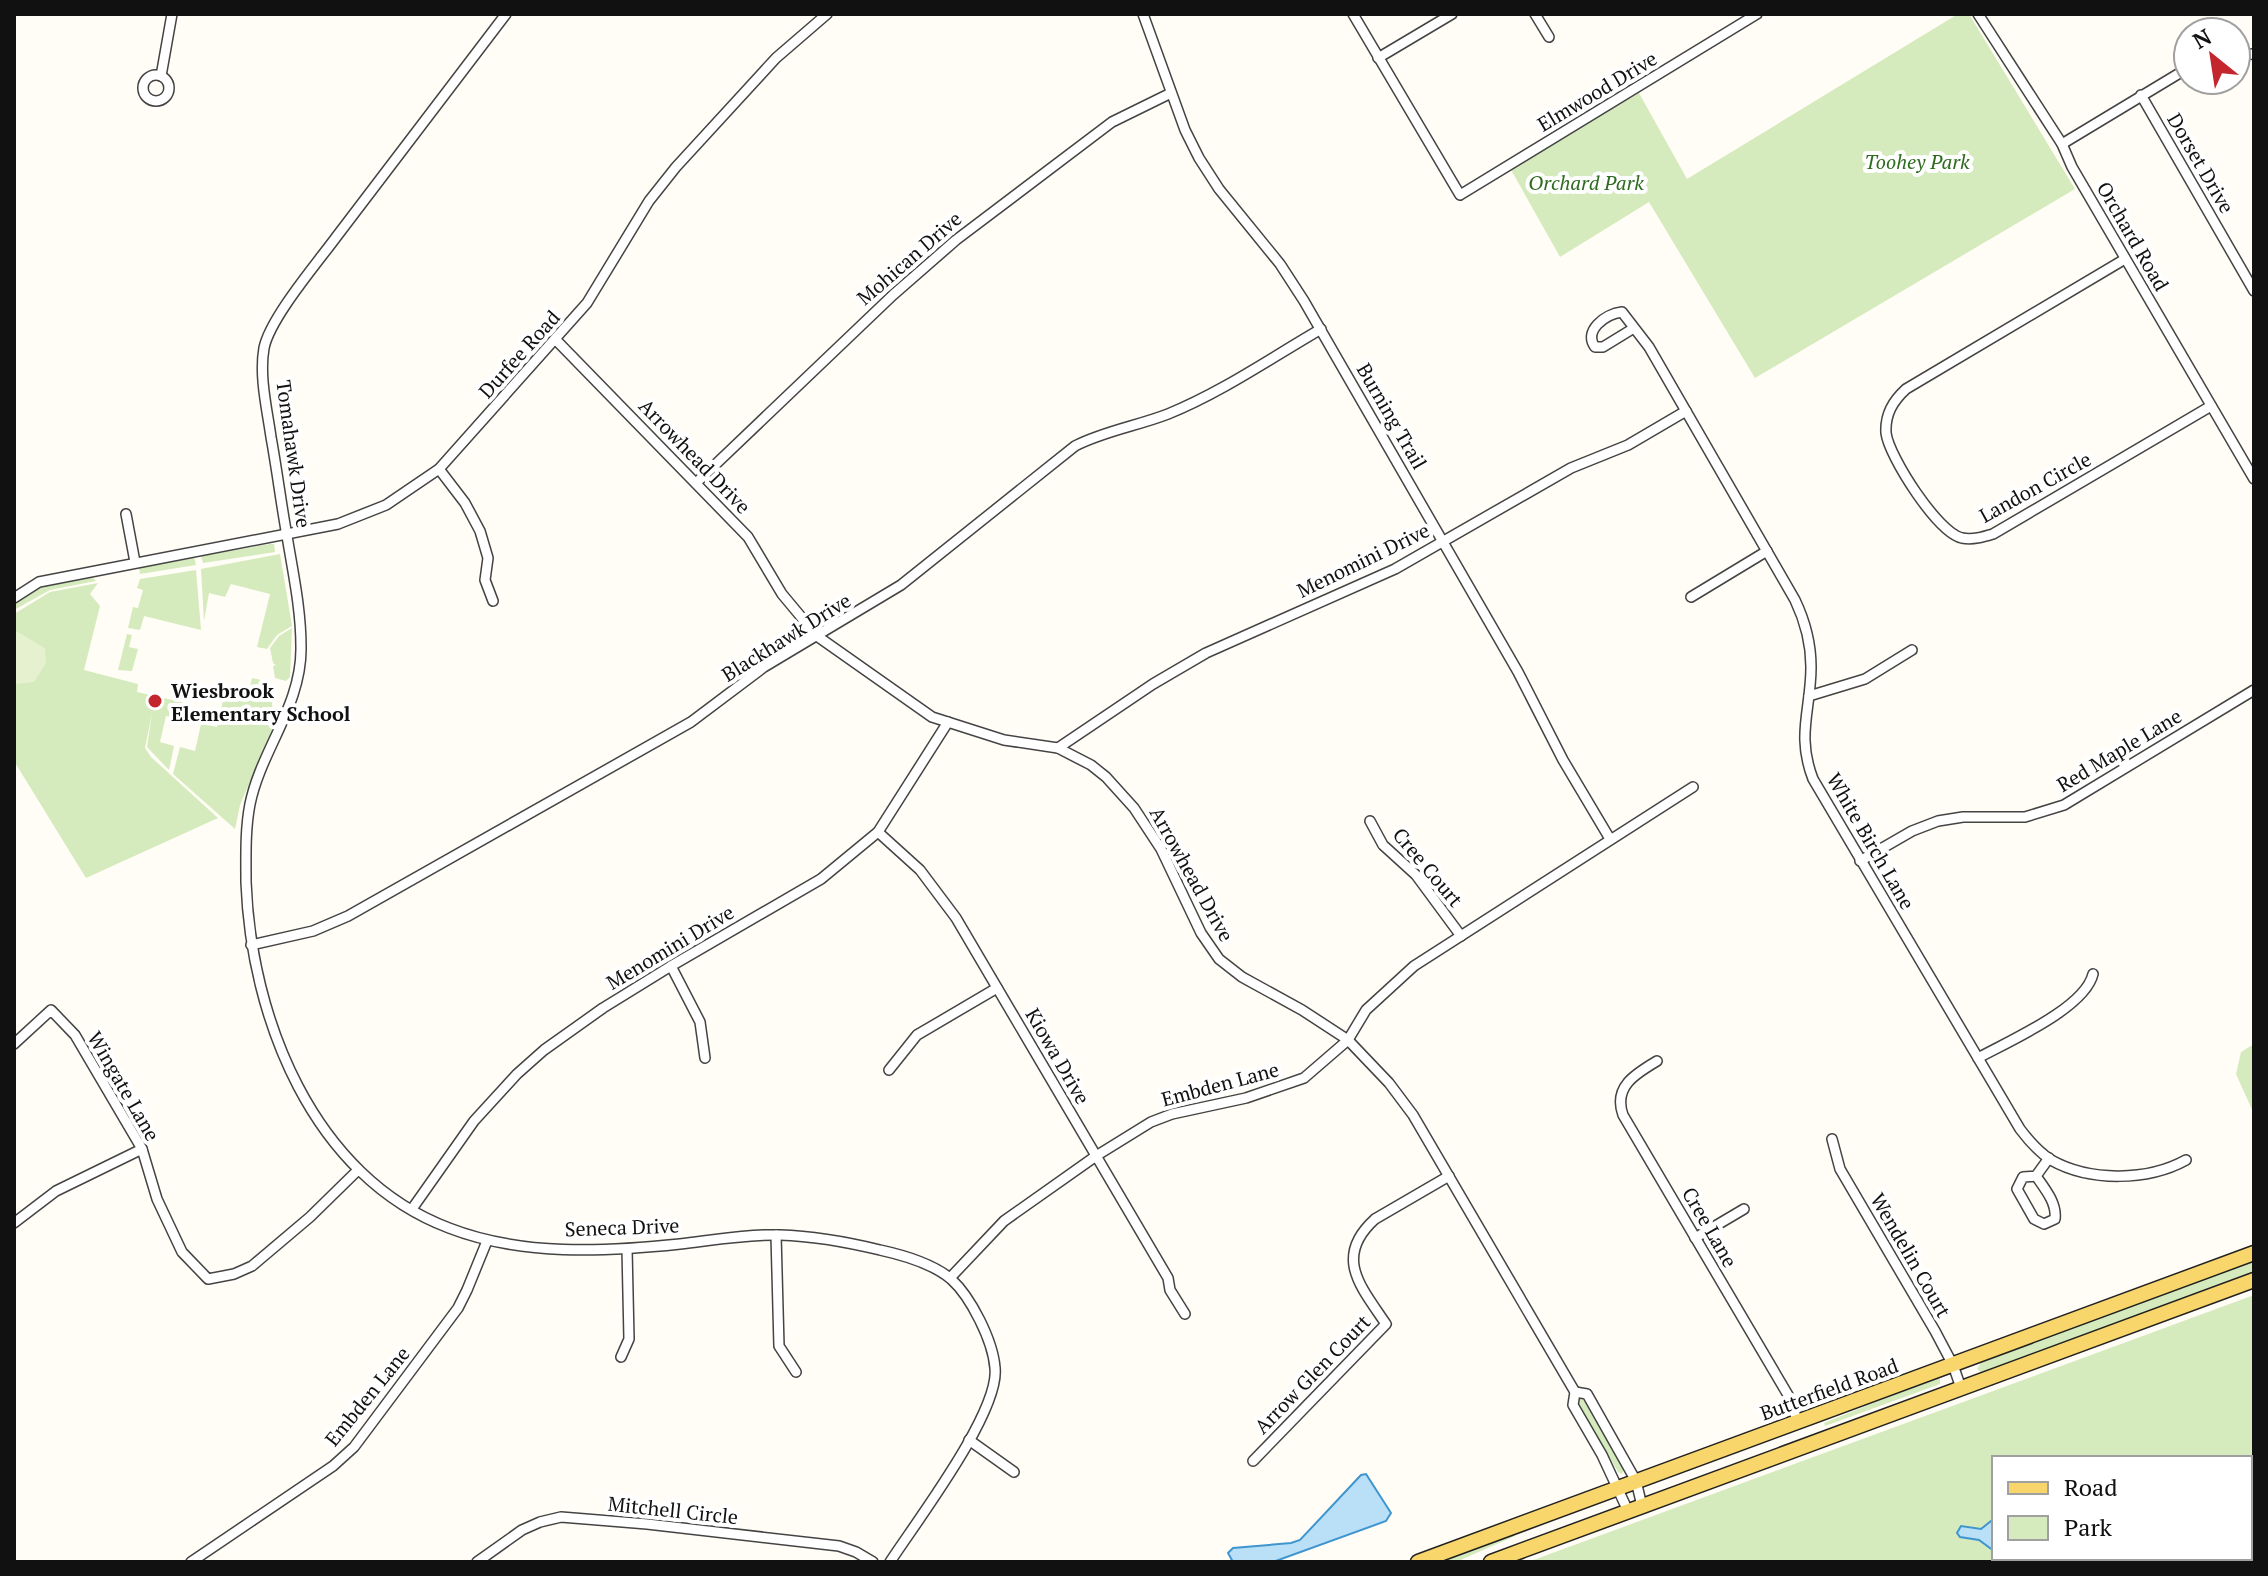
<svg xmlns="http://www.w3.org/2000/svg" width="2268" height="1576" font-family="'PT Serif',serif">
<rect width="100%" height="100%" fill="#fffdf5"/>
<g fill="#d5ebbd" fill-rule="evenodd">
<polygon points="1958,14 1969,14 2075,189 1755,378 1649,202 1560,257 1510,168 1639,93 1687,179"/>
<polygon points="270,544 274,544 275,552 203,563 201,556"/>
<polygon points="280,554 292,626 277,635 267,649 257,647 270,594 231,584 225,597 209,593 204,621 201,569"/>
<polygon points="194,557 196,565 140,574 139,567"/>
<polygon points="196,570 201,630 144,616 140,630 128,628 133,607 138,608 143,590 137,588 140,579"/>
<polygon points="90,575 96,581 50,590 14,610 14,602 43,586"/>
<polygon points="98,583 90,594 100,606 84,670 138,684 137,692 185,703 181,719 166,716 160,742 174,746 169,770 147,747 152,713 145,748 151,757 218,818 86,878 14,761 14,614 50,592"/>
<polygon points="292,628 290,677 286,681 275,678 273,666 276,665 273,663 270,648 279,636"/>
<polygon points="127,634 132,635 129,647 138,649 132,671 118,670"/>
<polygon points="252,678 270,682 274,725 240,805 235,829 173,774 180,747 195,751 201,724 217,727 225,692 242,697 245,687 250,688"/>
<polygon points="2254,1044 2254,1114 2236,1074 2241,1052"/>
<polygon points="2254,1260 2254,1274 1982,1373 1977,1369 1982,1361"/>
<path d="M2254 1295V1562H1528ZM1994 1458H2250V1558H1994Z"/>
<polygon points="1937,1377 1940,1379 1940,1384 1825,1426 1824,1423"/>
<polygon points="1581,1396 1624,1469 1622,1474 1618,1472 1576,1401 1577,1397"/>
<polygon points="1514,1533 1515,1536 1456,1562 1436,1562"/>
</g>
<polygon fill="#e6f2cf" points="14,630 45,648 46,663 34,682 14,684"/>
<g fill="#b9e0f7" stroke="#3f96cf" stroke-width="2">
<polygon points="1366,1474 1391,1513 1386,1521 1273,1562 1233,1562 1228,1553 1233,1548 1291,1543 1300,1540 1361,1475"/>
<polygon points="1991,1521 1994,1521 1994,1551 1979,1540 1960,1537 1957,1533 1961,1526 1981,1529"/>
</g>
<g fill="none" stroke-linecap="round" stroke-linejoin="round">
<defs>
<g id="minor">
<path d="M506 14C450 88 393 162 337 236 318 262 270 318 264 348 259 376 267 409 271 437 277 470 281 503 287 536 293 573 301 609 301 647 302 705 261 750 250 804 245 830 246 856 246 882 251 1018 313 1177 449 1228 521 1256 604 1252 680 1244 714 1240 747 1234 780 1235 814 1236 847 1242 880 1250 903 1255 932 1263 951 1279 971 1297 993 1341 995 1368 1000 1412 916 1522 890 1562"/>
<polyline points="1143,14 1185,130 1199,158 1219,189 1280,264 1304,301 1518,672 1563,760 1610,839"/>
<polyline points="1353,14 1460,195 1757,14"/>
<polyline points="1535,14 1549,37"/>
<polyline points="1978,14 2062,144 2072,167 2254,479"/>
<polyline points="2236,55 2254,54"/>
<polyline points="1378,58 1452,14"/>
<circle cx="156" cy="88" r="13"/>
<polyline points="161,76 172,14"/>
<polyline points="2141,95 2254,291"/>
<polyline points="2062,144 2188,68"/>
<path d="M2125 259 1906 389C1893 401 1885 414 1886 433 1889 457 1938 533 1962 538 1973 540 1983 537 1993 534L2211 406"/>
<path d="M1634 328 1603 347H1595C1583 331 1605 314 1622 312L1649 347 1795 600C1805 621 1811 643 1811 667 1811 710 1796 735 1813 779L2020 1129C2029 1141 2039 1152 2051 1160 2090 1182 2148 1181 2186 1160"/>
<polyline points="556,340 748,537 782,594 817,636 932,717 1004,740 1058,748 1091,765 1106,777 1134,808 1161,849 1201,933 1219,959 1242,977 1302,1010 1348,1040 1389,1083 1413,1115 1575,1392 1573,1405 1602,1455 1628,1511"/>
<polyline points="439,469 465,503 480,531 488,558 485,580 493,601"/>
<polyline points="696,483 893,295 956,240 1112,122 1171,93"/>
<polyline points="126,514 135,562"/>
<polyline points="1691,597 1767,551"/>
<polyline points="14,598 39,582 338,524 386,505 439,469 587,303 649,201 676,167 776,58 827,14"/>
<polyline points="1809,696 1865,679 1912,650"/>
<polyline points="1058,748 1153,684 1206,653 1395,569 1571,468 1628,445 1686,411"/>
<polyline points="1370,821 1383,845 1416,875 1461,936"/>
<polyline points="878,832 920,870 956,918 1168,1278 1170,1290 1185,1314"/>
<polyline points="1860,861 1912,831 1938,821 1963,817 2025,817 2064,805 2254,690"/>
<path d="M251 945 313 931 348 916 691 722 764 667 901 585 1075 446C1104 431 1137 426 1168 414 1222 392 1271 358 1321 329"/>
<polyline points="671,966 700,1022 705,1058"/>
<polyline points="14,1044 51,1010 75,1035 142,1149 157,1199 182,1252 208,1279 234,1274 252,1266 310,1217 358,1170"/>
<path d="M1978 1058C2009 1041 2085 1008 2093 974"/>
<path d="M1657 1061C1635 1074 1613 1087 1623 1115L1788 1395 1798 1422"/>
<polyline points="889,1070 917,1035 997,988"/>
<polyline points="1832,1139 1840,1169 1935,1331 1953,1365 1961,1388"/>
<path d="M2036 1176C2045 1189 2057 1203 2055 1219L2044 1224 2034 1219 2017 1189 2023 1177 2036 1176 2049 1158"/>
<polyline points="412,1209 474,1121 517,1074 544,1050 603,1008 671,966 821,879 878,832 948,722"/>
<polyline points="14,1223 56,1191 142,1149"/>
<polyline points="776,1235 779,1346 796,1372"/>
<polyline points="1695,1238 1744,1209"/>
<polyline points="950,1278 1004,1221 1096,1156 1151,1122 1172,1114 1246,1098 1304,1078 1348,1040 1366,1010 1414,966 1693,787"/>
<polyline points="621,1357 629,1339 627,1249"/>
<polyline points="1575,1392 1587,1394 1636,1481 1642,1506"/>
<polyline points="969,1440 1014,1472"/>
<path d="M1253 1461 1386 1324C1361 1287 1333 1257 1375 1219L1449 1176"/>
<polyline points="191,1562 333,1466 354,1447 458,1308 467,1290 487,1241"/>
<polyline points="477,1562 522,1530 540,1522 561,1517 647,1524 839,1546 856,1552 873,1562"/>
</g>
<g id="primary">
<polyline points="1418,1562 2254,1253"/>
<polyline points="1491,1562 2254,1280"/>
</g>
</defs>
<use href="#minor" stroke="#444" stroke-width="12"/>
<use href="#primary" stroke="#222" stroke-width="17"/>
<use href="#minor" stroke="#fff" stroke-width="9"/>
<use href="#primary" stroke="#f9d66b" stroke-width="14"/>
</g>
<circle fill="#c4262e" stroke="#fff" stroke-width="3" cx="155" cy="701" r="8"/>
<g text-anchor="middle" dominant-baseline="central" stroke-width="8" stroke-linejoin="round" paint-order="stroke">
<g font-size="20" fill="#111" stroke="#fff">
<text transform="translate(1597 91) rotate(-31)">Elmwood Drive</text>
<text transform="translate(2201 163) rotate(60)">Dorset Drive</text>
<text transform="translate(2133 236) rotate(60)">Orchard Road</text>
<text transform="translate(909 258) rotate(-41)">Mohican Drive</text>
<text transform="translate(519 354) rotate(-48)">Durfee Road</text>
<text transform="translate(1392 416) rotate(60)">Burning Trail</text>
<text transform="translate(294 454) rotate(82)">Tomahawk Drive</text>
<text transform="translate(695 456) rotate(46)">Arrowhead Drive</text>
<text transform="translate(2035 487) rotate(-29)">Landon Circle</text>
<text transform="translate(1363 560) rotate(-26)">Menomini Drive</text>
<text transform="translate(786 637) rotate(-32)">Blackhawk Drive</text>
<text transform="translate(2119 750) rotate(-31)">Red Maple Lane</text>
<text transform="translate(1871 841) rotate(60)">White Birch Lane</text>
<text transform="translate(1428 867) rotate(50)">Cree Court</text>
<text transform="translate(1192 874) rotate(61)">Arrowhead Drive</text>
<text transform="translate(670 947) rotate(-31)">Menomini Drive</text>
<text transform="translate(1058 1056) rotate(60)">Kiowa Drive</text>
<text transform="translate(1220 1084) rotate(-15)">Embden Lane</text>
<text transform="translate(124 1086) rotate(60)">Wingate Lane</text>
<text transform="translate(622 1227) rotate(-2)">Seneca Drive</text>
<text transform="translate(1710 1227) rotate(60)">Cree Lane</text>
<text transform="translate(1911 1255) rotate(60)">Wendelin Court</text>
<text transform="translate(1312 1374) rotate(-46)">Arrow Glen Court</text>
<text transform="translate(1829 1389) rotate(-20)">Butterfield Road</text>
<text transform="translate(367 1396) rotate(-51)">Embden Lane</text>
<text transform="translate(673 1510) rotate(6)">Mitchell Circle</text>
</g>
<g font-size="20" font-style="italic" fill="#2f6b1f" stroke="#fff">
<text x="1917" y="161">Toohey Park</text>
<text x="1586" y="182">Orchard Park</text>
</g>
<g font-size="20" font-weight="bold" fill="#111" stroke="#fff" text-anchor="start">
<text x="171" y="690">Wiesbrook<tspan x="171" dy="23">Elementary School</tspan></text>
</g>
</g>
<rect width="2268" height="1576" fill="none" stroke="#111111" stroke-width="32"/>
<rect x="1992" y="1456" width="260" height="104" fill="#ffffff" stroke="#a0a0a0" stroke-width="2"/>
<rect x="2008" y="1482" width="40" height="12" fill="#f9d66b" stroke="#a0a0a0" stroke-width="2"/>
<text x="2064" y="1496" font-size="24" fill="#111111">Road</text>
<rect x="2008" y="1516" width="40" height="24" fill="#d5ebbd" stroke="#a0a0a0" stroke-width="2"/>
<text x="2064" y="1536" font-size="24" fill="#111111">Park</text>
<g transform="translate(2212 56) rotate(330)"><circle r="38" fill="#ffffff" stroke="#a0a0a0" stroke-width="2"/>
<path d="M0-6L14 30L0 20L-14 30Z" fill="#c4262e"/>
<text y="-12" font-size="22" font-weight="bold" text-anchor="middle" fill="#111111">N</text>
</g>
</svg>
